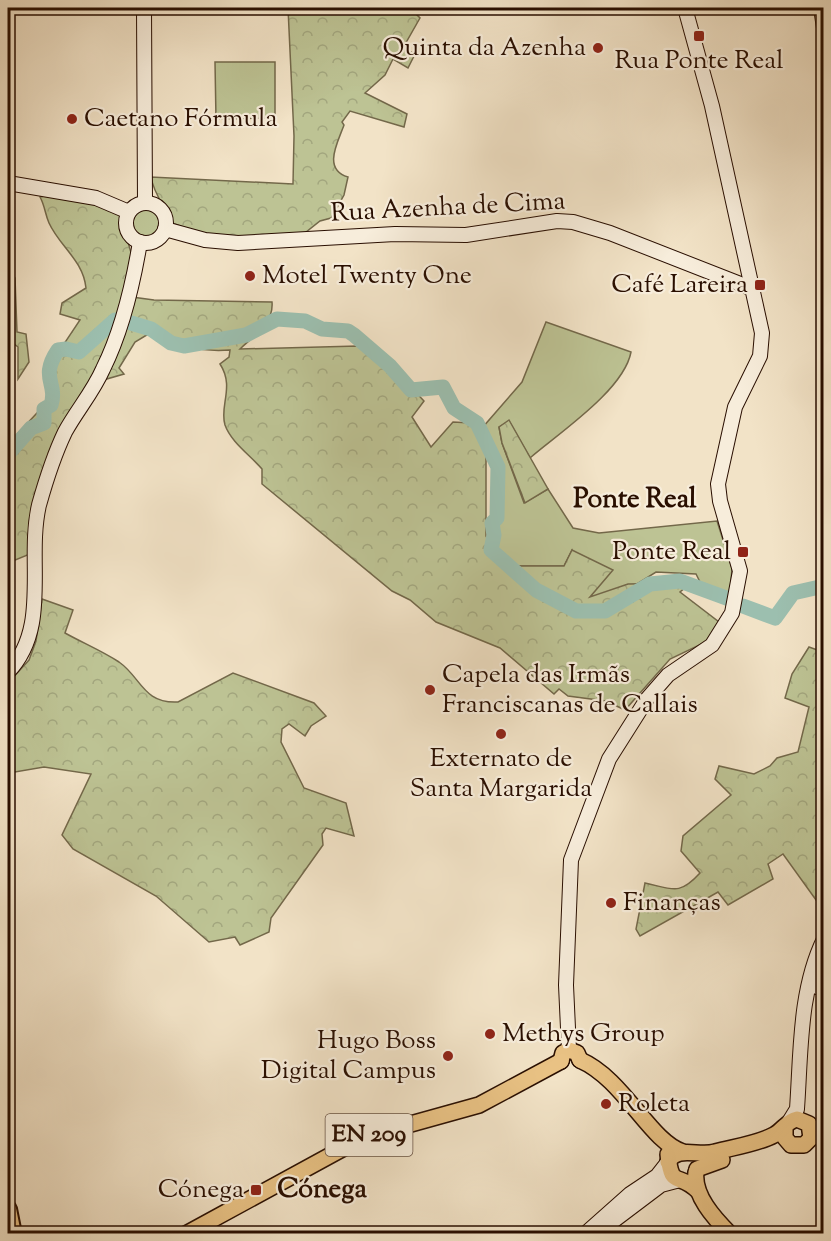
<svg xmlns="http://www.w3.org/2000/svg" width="831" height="1241" font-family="'Sorts Mill Goudy',serif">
<defs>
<pattern id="forest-crowns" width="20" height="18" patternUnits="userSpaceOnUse" patternTransform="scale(1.5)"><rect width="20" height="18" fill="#bdc394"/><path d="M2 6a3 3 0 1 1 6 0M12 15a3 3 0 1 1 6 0" fill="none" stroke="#a2a67e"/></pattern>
</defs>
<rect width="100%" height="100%" fill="#f2e3c7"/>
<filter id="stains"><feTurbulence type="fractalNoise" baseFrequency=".00333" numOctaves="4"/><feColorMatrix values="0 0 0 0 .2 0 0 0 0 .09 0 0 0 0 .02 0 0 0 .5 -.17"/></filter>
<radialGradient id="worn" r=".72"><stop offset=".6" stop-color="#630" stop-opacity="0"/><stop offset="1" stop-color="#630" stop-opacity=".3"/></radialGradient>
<g fill="#bdc394" stroke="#73684a" stroke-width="1.5">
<polygon points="215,62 275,62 275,118 216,119"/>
<circle cx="146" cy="222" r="15"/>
<path d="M546 322 631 352C624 390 559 433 530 458L509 421 499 427 502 443 524 503 548 489 573 528 599 533 717 521 732 568 730 596 701 584 696 574 656 572 600 607 590 597 572 550 564 566H514L495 549 498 537 494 525 500 519V466L483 427 522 382Z"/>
</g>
<g fill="url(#forest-crowns)" stroke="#73684a" stroke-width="1.5">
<path d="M288 8H410L420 18 403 48 415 54 408 68 393 59 385 75 365 93 407 114 404 127 350 111 342 122 344 125C338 142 322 169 348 177L344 195 331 218 320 221 301 236 257 237 202 234 172 223C165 206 154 195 151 177L293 184 294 136Z"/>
<path d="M44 195 118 208 132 256 126 279 132 297 154 300 272 302C274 324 253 336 240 349L358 346 389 364 424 401 412 417 431 447 453 422 471 423 486 440V536L500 562 534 592 546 599 557 598 539 589 514 566H564L572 550 613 570 590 597 628 584 679 583 686 587 680 592 719 622 710 640 670 659 625 710 606 701 568 696 559 689 554 694 500 648 436 622 410 600 392 591 262 484V469C250 455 231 442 225 425 219 406 235 387 220 364L229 357 230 350C198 352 181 347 155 330L135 342 119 368 124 374 93 383 76 404 30 554 8 563V444L50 399C43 377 46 369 53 348L64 344 80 320 60 314 62 303 86 288C83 260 60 247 49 223 45 214 45 206 40 197Z"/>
<polygon points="8,267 15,278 17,332 26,334 29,362 18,379 18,347 8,339"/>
<polygon points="509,420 548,489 525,503 502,443 499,427"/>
<path d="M42 599 73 610 65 633C83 643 102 651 119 662 141 677 143 704 178 702L233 673 314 703 326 716 311 726 305 736 289 724 282 729 281 742 304 788 346 803 354 836 326 828 322 834 323 845 271 918 269 932 240 945 235 937 209 942 156 896 73 849 62 835 91 774 44 767 15 772 8 762V683L29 660 36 641Z"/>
<path d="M809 647 823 652V895L816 900 783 854 768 864 773 879 728 905 718 892 640 936 636 929 645 883C673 889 679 896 700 873L681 851 683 836 731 795 715 779 719 766 754 774 770 766 777 758 798 752 809 707 785 698 792 674Z"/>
</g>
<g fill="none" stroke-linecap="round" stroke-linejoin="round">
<g stroke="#9cbfaf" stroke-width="15">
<polyline points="131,323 151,329 171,343 184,346 246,335 277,319 305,321 322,329 348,331 354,335 390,366 411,390 443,387 454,408 477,423 498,467 497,518 492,523 494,535 491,550 536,590 576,611 605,611 650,584 680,581 729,599"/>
<path d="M8 454 31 428 44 423V409L51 405C58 383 39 378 58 350L66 349 79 352 115 320"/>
<polyline points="743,606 775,618 793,593 824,586"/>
</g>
<defs>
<g id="secondary">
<polyline points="144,8 145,203"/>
<polyline points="821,8 824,28"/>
<polyline points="8,183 96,198 129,212"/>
<circle cx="146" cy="223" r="20"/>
<polyline points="165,229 205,240 238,243 395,234 466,235 557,221 573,222 610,233 753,289"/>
<path d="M8 672C51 627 26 561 39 505 46 480 54 455 65 432 77 410 93 392 103 369 122 331 133 284 140 242"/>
<polyline points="817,987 824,964"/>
<polyline points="569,1050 566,985 571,860 609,759 647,699 668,675 712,645 732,613 740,571 720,501 718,484 735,407 760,356 762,333 712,106 685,8"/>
<path d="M789 1122 797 1109C801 1053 799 990 824 939"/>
<polyline points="604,1228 661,1185 680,1180"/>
<polyline points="585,1234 630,1194 657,1176 668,1162"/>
</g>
<g id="primary">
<path d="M580 1060C624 1079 650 1142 683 1152"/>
<polyline points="561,1061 563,1053 569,1050 577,1053 580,1060"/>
<path d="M668 1154C671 1190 678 1171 698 1191"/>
<path d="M668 1162C677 1145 699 1157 715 1152 734 1147 757 1144 774 1135 783 1130 787 1121 797 1119L809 1124 811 1138 804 1145H791L785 1138V1126"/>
<polyline points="697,1169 722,1160"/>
<path d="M696 1172C693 1195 714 1218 730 1234"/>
<polyline points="186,1234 364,1137 479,1105 561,1061"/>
</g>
<polyline id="highway" points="8,1209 13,1234"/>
</defs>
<use href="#secondary" stroke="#290e00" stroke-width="16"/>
<use href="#primary" stroke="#290e00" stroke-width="18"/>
<use href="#highway" stroke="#290e00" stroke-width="20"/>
<use href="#secondary" stroke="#f7eddb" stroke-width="14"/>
<use href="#primary" stroke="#e9c284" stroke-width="15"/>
<use href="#highway" stroke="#e9c284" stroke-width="16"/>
</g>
<g fill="#8f2418" stroke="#f7eddb" stroke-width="2">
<rect x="693" y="30" width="12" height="12" rx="3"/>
<circle cx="598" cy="48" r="6"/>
<circle cx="72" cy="119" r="6"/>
<circle cx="250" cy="276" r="6"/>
<rect x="754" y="279" width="12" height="12" rx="3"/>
<rect x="737" y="546" width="12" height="12" rx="3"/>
<circle cx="430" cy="690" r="6"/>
<circle cx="501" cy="734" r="6"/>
<circle cx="611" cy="903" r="6"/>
<circle cx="490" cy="1034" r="6"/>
<circle cx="448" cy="1056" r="6"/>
<circle cx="606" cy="1104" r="6"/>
<rect x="250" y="1184" width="12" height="12" rx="3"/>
</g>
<g text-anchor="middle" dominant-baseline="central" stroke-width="4.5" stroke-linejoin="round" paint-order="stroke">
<rect fill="#f7eddb" stroke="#675142" stroke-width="1.5" x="325.5" y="1114" width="87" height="42" rx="4.5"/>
<g font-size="24" font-weight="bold" fill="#290e00">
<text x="369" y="1135">EN 209</text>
</g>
<g font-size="26" fill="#290e00" stroke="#f7eddb" text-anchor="start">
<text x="586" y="48" text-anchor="end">Quinta da Azenha</text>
<text x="699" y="61" text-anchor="middle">Rua Ponte Real</text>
<text x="84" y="119">Caetano Fórmula</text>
<text x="262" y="276">Motel Twenty One</text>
<text x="748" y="285" text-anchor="end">Café Lareira</text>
<text x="731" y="552" text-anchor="end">Ponte Real</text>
<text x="442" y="675">Capela das Irmãs<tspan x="442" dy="30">Franciscanas de Callais</tspan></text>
<text x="501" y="759" text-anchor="middle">Externato de<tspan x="501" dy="30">Santa Margarida</tspan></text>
<text x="623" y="903">Finanças</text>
<text x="502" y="1034">Methys Group</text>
<text x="436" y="1041" text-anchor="end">Hugo Boss<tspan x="436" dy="30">Digital Campus</tspan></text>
<text x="618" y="1104">Roleta</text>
<text x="244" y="1190" text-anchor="end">Cónega</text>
</g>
<g font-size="26" fill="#290e00" stroke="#f7eddb">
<text transform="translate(448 208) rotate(-3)">Rua Azenha de Cima</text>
</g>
<g font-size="27" font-weight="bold" fill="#290e00" stroke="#f7eddb">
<text x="635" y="500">Ponte Real</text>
<text x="322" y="1190">Cónega</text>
</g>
</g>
<rect width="831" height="1241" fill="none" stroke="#f2e3c7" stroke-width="30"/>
<rect x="9" y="9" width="813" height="1223" fill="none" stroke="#290e00" stroke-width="3"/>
<rect x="15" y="15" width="801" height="1211" fill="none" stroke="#290e00" stroke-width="1.5"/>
<rect width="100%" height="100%" filter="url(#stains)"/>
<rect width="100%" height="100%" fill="url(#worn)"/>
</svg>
